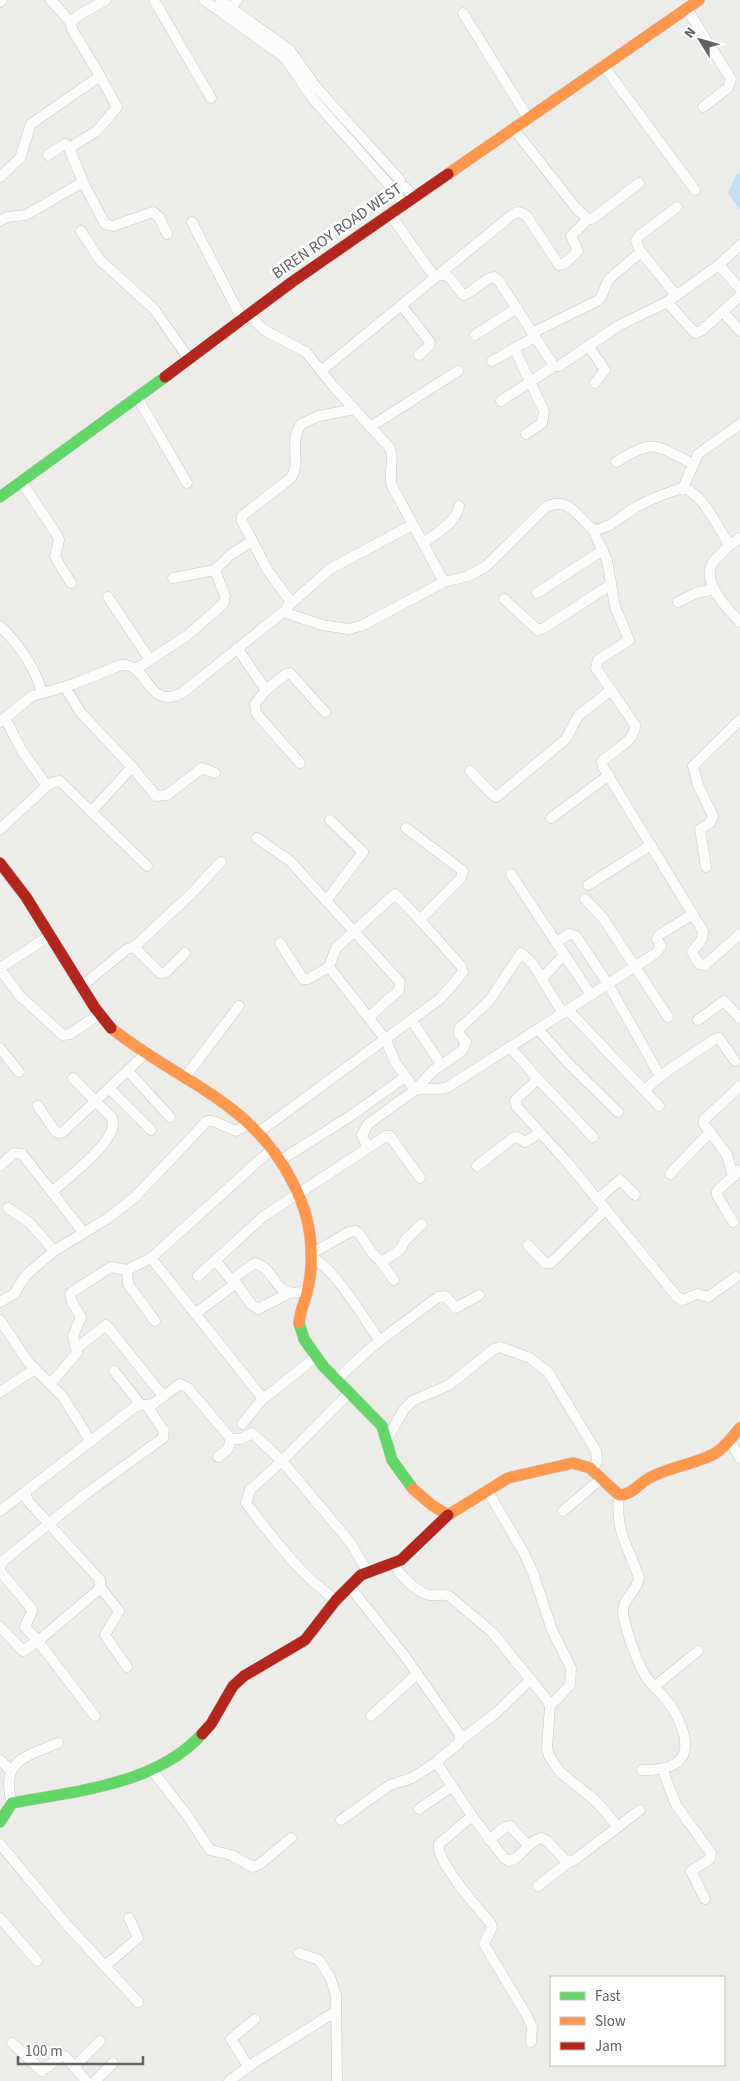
<svg xmlns="http://www.w3.org/2000/svg" width="740" height="2081" font-family="'Source Sans 3',sans-serif">
<rect width="100%" height="100%" fill="#edece9"/>
<polygon fill="#c2dff4" points="737,173 740,174 740,210 728,193"/>
<g fill="none" stroke-linecap="round" stroke-linejoin="round">
<defs>
<g id="street">
<polyline points="51,0 71,23"/>
<polyline points="154,0 211,98"/>
<polyline points="204,0 285,58 313,99 391,187"/>
<polyline points="220,0 290,50 316,87 400,180"/>
<polyline points="0,2 2,0"/>
<polyline points="231,8 237,0"/>
<polyline points="687,9 731,79 728,88 703,107"/>
<polyline points="463,13 528,118"/>
<polyline points="603,65 695,190"/>
<polyline points="100,76 117,107 97,131 69,148 83,182 105,224 113,226 153,212 159,217 167,234"/>
<polyline points="513,128 576,208 588,219 592,219 639,183"/>
<polyline points="48,155 65,144 69,148"/>
<polyline points="0,177 20,158 31,124 100,76 72,29 71,23 77,16 106,0"/>
<polyline points="405,187 414,197"/>
<polyline points="395,193 404,204"/>
<path d="M389 213 431 272 434 275H446L450 278 463 295C475 293 481 279 494 277L499 281 554 366H559L618 326 667 302 719 265"/>
<polyline points="0,221 7,217 26,215 83,182"/>
<polyline points="192,222 243,321"/>
<polyline points="81,231 100,260 154,309 189,359"/>
<polyline points="740,245 719,265 740,289"/>
<polyline points="676,295 641,252 636,241 639,236 677,207"/>
<polyline points="667,302 695,333 701,331 740,296"/>
<polyline points="402,306 430,342 429,346 419,355"/>
<polyline points="723,312 740,331"/>
<path d="M532 333 599 300C605 293 604 285 610 278L641 252"/>
<polyline points="475,335 517,308"/>
<polyline points="589,347 605,370 595,383"/>
<polyline points="514,348 544,411 542,423 526,434"/>
<polyline points="492,361 535,337"/>
<polyline points="321,371 513,214 518,212 526,215 559,265 564,264 578,251 571,236 588,219"/>
<polyline points="137,397 187,483"/>
<polyline points="501,401 554,366"/>
<polyline points="370,427 458,371"/>
<path d="M616 462C655 438 653 445 692 463"/>
<polyline points="21,481 57,535 59,540 55,557 71,583"/>
<polyline points="683,488 698,454 740,424"/>
<path d="M593 530 607 560 615 607 629 640 598 660 596 668 635 725C635 743 613 749 602 762L603 767 703 931 702 939 692 952 699 964 705 965 740 934"/>
<path d="M423 543C436 533 456 523 459 506"/>
<polyline points="728,546 740,538"/>
<polyline points="173,578 215,570"/>
<path d="M444 582 468 576 485 567 546 507C568 496 578 516 593 530 613 528 621 515 638 506 652 499 668 492 683 488 703 494 715 523 726 539L728 546C724 553 716 557 712 564 702 584 728 609 740 622"/>
<polyline points="537,593 603,550"/>
<polyline points="108,597 150,660"/>
<polyline points="504,599 538,630 544,628 610,585"/>
<path d="M291 602 268 571 242 521V516L291 478C302 462 288 443 301 424L319 416 354 409"/>
<polyline points="678,602 696,593 714,589"/>
<polyline points="287,607 330,569 412,525"/>
<path d="M0 626C20 645 34 666 42 692"/>
<polyline points="237,648 266,690 286,674 290,673 325,712"/>
<polyline points="136,669 188,635 224,603 225,596 215,570 230,555 252,541"/>
<polyline points="65,687 81,713 132,767 91,812"/>
<polyline points="266,690 255,704 256,713 300,763"/>
<polyline points="5,718 22,751 47,786"/>
<path d="M0 722 32 696 74 684 121 665C150 663 146 711 182 693L283 612 322 625 349 629 361 626 444 582 392 486C388 473 395 461 390 448L334 387 306 352 264 330 250 316"/>
<polyline points="132,767 156,796 167,795 202,768 215,773"/>
<polyline points="470,771 492,794 496,797 500,794 566,739 578,716 611,690"/>
<polyline points="551,818 609,775"/>
<polyline points="0,829 47,786 54,782 60,781 147,866"/>
<polyline points="257,838 290,861 400,982 399,990 369,1017"/>
<polyline points="706,867 700,829 710,823 713,816 698,785 693,766 740,720"/>
<polyline points="511,874 591,995"/>
<polyline points="588,885 651,845"/>
<polyline points="585,899 603,918 668,1017"/>
<polyline points="326,901 363,852 330,820"/>
<polyline points="420,920 395,894 336,948 329,967 386,1040 395,1062 415,1090 434,1070 462,1051 466,1042 459,1034 459,1029 489,1001 521,953 533,964 563,1014"/>
<polyline points="557,942 569,934 576,936 608,984 660,1076"/>
<polyline points="280,943 303,979 308,979 329,967"/>
<polyline points="134,947 191,894 221,862"/>
<polyline points="0,968 49,936"/>
<polyline points="0,969 20,996 63,1035 70,1034 98,1015"/>
<polyline points="542,978 564,955"/>
<polyline points="82,986 127,949 134,947 160,973 165,973 185,953"/>
<polyline points="568,1010 659,1106"/>
<polyline points="698,1020 724,1001 740,1018"/>
<polyline points="412,1021 441,1064"/>
<polyline points="538,1029 568,1063 618,1112"/>
<path d="M510 1047 537 1078C532 1088 521 1092 515 1101L517 1107 567 1162 678 1298 683 1300 697 1294 708 1297 736 1277"/>
<polyline points="0,1048 19,1072"/>
<polyline points="128,1071 170,1117"/>
<polyline points="185,1077 239,1006"/>
<path d="M73 1078 112 1118C121 1139 66 1179 52 1192L83 1232"/>
<polyline points="537,1078 593,1137"/>
<polyline points="110,1089 151,1130"/>
<polyline points="644,1090 670,1069 715,1039 719,1038 735,1061"/>
<polyline points="38,1106 55,1131 59,1133 63,1132 145,1054"/>
<polyline points="259,1132 441,998 463,972 461,966 420,920 461,878 463,871 406,828"/>
<polyline points="368,1148 386,1136 390,1136 420,1178"/>
<polyline points="281,1160 352,1115 405,1077"/>
<polyline points="0,1166 14,1153 22,1154 52,1192"/>
<polyline points="477,1166 513,1138 517,1137 525,1142 540,1133"/>
<polyline points="670,1174 710,1132"/>
<polyline points="733,1176 727,1155 704,1124 704,1120 740,1086"/>
<polyline points="598,1199 620,1180 635,1195"/>
<polyline points="8,1208 30,1223 54,1251"/>
<polyline points="733,1222 717,1195 717,1191 740,1170"/>
<polyline points="528,1245 545,1263 551,1263 606,1209"/>
<path d="M313 1253 349 1232 356 1231C366 1238 371 1259 383 1261L400 1250 406 1239 422 1224"/>
<polyline points="151,1258 261,1396 267,1396 317,1356"/>
<path d="M313 1258C336 1270 364 1319 380 1341"/>
<path d="M215 1260 231 1280 255 1263C281 1272 271 1302 308 1290"/>
<polyline points="380,1261 394,1280"/>
<polyline points="127,1270 128,1284 155,1321"/>
<path d="M198 1276 264 1216 368 1148 362 1135 368 1124 415 1090C426 1087 437 1091 448 1087L656 953 661 946 657 939 659 935 693 914"/>
<polyline points="234,1280 251,1304 258,1309 287,1294"/>
<polyline points="0,1302 14,1294 26,1275 54,1251 108,1218 135,1197 207,1121 213,1121 236,1131 250,1123"/>
<polyline points="195,1314 236,1283"/>
<polyline points="0,1320 29,1363 63,1397 91,1442"/>
<polyline points="77,1348 106,1325 163,1396"/>
<polyline points="114,1371 141,1405"/>
<polyline points="337,1379 373,1346 438,1297 445,1296 456,1308 479,1295"/>
<polyline points="51,1383 77,1353 73,1336 81,1317 72,1302 70,1294 72,1292 111,1267 127,1270 151,1258 273,1148"/>
<polyline points="0,1392 35,1369"/>
<polyline points="242,1424 265,1396"/>
<polyline points="388,1438 403,1411 412,1401 449,1385 494,1349 500,1347 530,1358 548,1372 596,1451 597,1461 593,1469"/>
<polyline points="729,1440 740,1458"/>
<polyline points="218,1457 228,1449 231,1439"/>
<polyline points="487,1490 524,1553 533,1573 552,1630 571,1668 570,1685 550,1706"/>
<path d="M619 1495C615 1532 628 1545 639 1578 636 1596 619 1597 624 1619 628 1637 637 1661 646 1677 654 1688 666 1697 673 1709 695 1748 689 1771 642 1770"/>
<polyline points="0,1511 25,1492"/>
<polyline points="563,1511 602,1478"/>
<path d="M394 1564C400 1576 416 1591 429 1595 436 1596 442 1593 449 1596L492 1632 547 1700 550 1706 547 1748 549 1756 560 1772 597 1802 618 1827"/>
<polyline points="0,1567 4,1560 83,1496 163,1438 164,1431 147,1406"/>
<polyline points="0,1571 31,1608 32,1611 25,1627 38,1641 23,1651 0,1627"/>
<polyline points="100,1587 119,1611 105,1635 127,1667"/>
<path d="M350 1587 404 1655 460 1735 459 1743 438 1760V1765L472 1816 504 1858 509 1861C522 1858 527 1842 541 1838L547 1841 565 1860 573 1861 640 1810"/>
<path d="M336 1600C299 1574 274 1539 246 1503L250 1490 282 1461 350 1542 367 1571"/>
<polyline points="654,1687 698,1651"/>
<polyline points="95,1716 38,1641 96,1592 100,1587 100,1580 28,1501 25,1492 136,1406 153,1404 180,1384 188,1388 231,1439 241,1439 252,1433 282,1461 349,1393"/>
<polyline points="371,1716 417,1674"/>
<polyline points="461,1740 496,1713 531,1679"/>
<polyline points="0,1760 9,1769"/>
<polyline points="151,1769 187,1815 210,1850 231,1855 253,1867 260,1864 291,1838"/>
<polyline points="663,1771 676,1805 711,1853 710,1859 691,1871 705,1899"/>
<path d="M12 1803C0 1760 25 1757 58 1743"/>
<polyline points="419,1809 451,1787"/>
<path d="M472 1816 439 1844C435 1861 479 1909 491 1924L492 1927 484 1944 527 2016 532 2027 531 2042"/>
<polyline points="341,1820 390,1785 412,1778 437,1762"/>
<polyline points="489,1840 505,1827 510,1826 528,1845"/>
<polyline points="0,1844 67,1925 138,2002"/>
<polyline points="538,1886 569,1862"/>
<polyline points="0,1918 37,1961"/>
<polyline points="299,1953 319,1960 330,1977 336,1995 337,2081"/>
<polyline points="105,1966 138,1938 129,1918"/>
<polyline points="12,2043 42,2071 61,2056 65,2056 86,2081"/>
<polyline points="248,2066 231,2039 255,2019"/>
<polyline points="74,2067 100,2041"/>
<polyline points="95,2081 113,2063"/>
<polyline points="229,2081 255,2062 335,2012"/>
</g>
<g id="fast">
<polyline points="0,497 165,377"/>
<polyline points="299,1323 304,1339 323,1366 382,1426 392,1460 413,1489"/>
<path d="M0 1822 12 1803C75 1791 156 1785 202 1734"/>
</g>
<g id="slow">
<polyline points="448,174 699,0"/>
<path d="M111 1028C178 1082 252 1100 293 1183 304 1204 311 1228 311 1252 312 1265 310 1280 307 1293 304 1303 300 1312 299 1323"/>
<path d="M413 1489 433 1506 448 1515 508 1478 573 1463 590 1468 619 1495C632 1495 638 1484 649 1478 669 1467 691 1465 712 1455 723 1450 732 1437 740 1428"/>
</g>
<g id="jam">
<polyline points="165,377 292,282 448,174"/>
<polyline points="0,863 26,897 95,1008 111,1028"/>
<polyline points="202,1734 211,1724 233,1686 244,1676 305,1640 336,1600 361,1575 401,1560 448,1515"/>
</g>
</defs>
<use href="#street" stroke="#c8c8c8" stroke-width="11"/>
<use href="#fast" stroke="#cacaca" stroke-width="12"/>
<use href="#slow" stroke="#cacaca" stroke-width="12"/>
<use href="#jam" stroke="#cacaca" stroke-width="12"/>
<use href="#street" stroke="#fcfcfc" stroke-width="10"/>
<use href="#fast" stroke="#63d668" stroke-width="11"/>
<use href="#slow" stroke="#ff974d" stroke-width="11"/>
<use href="#jam" stroke="#b3261e" stroke-width="11"/>
</g>
<g text-anchor="middle" dominant-baseline="central" stroke-width="5" stroke-linejoin="round" paint-order="stroke">
<g font-size="16" fill="#5f6266" stroke="#fff">
<text transform="translate(337 231) rotate(-35)">BIREN ROY ROAD WEST</text>
</g>
</g>
<rect x="550" y="1976" width="175" height="90" fill="#ffffff" stroke="#bfc0c2"/>
<rect x="560" y="1992" width="25" height="8" fill="#63d668" stroke="#bfc0c2"/>
<text x="595" y="2001" font-size="15" fill="#5f6266">Fast</text>
<rect x="560" y="2017" width="25" height="8" fill="#ff974d" stroke="#bfc0c2"/>
<text x="595" y="2026" font-size="15" fill="#5f6266">Slow</text>
<rect x="560" y="2042" width="25" height="8" fill="#b3261e" stroke="#bfc0c2"/>
<text x="595" y="2051" font-size="15" fill="#5f6266">Jam</text>
<g transform="translate(700 40) rotate(307)" stroke="#ffffff" stroke-width="4" paint-order="stroke">
<path d="M0-4L9 19L0 12L-9 19Z" fill="#5f6266"/>
<text y="-8" font-size="14" font-weight="bold" text-anchor="middle" fill="#5f6266">N</text>
</g>
<path d="M18 2056v8h125v-8" fill="none" stroke="#5f6266" stroke-width="2.5"/>
<text x="25" y="2056" font-size="15" fill="#5f6266" stroke="#ffffff" stroke-width="4" paint-order="stroke">100 m</text>
</svg>
